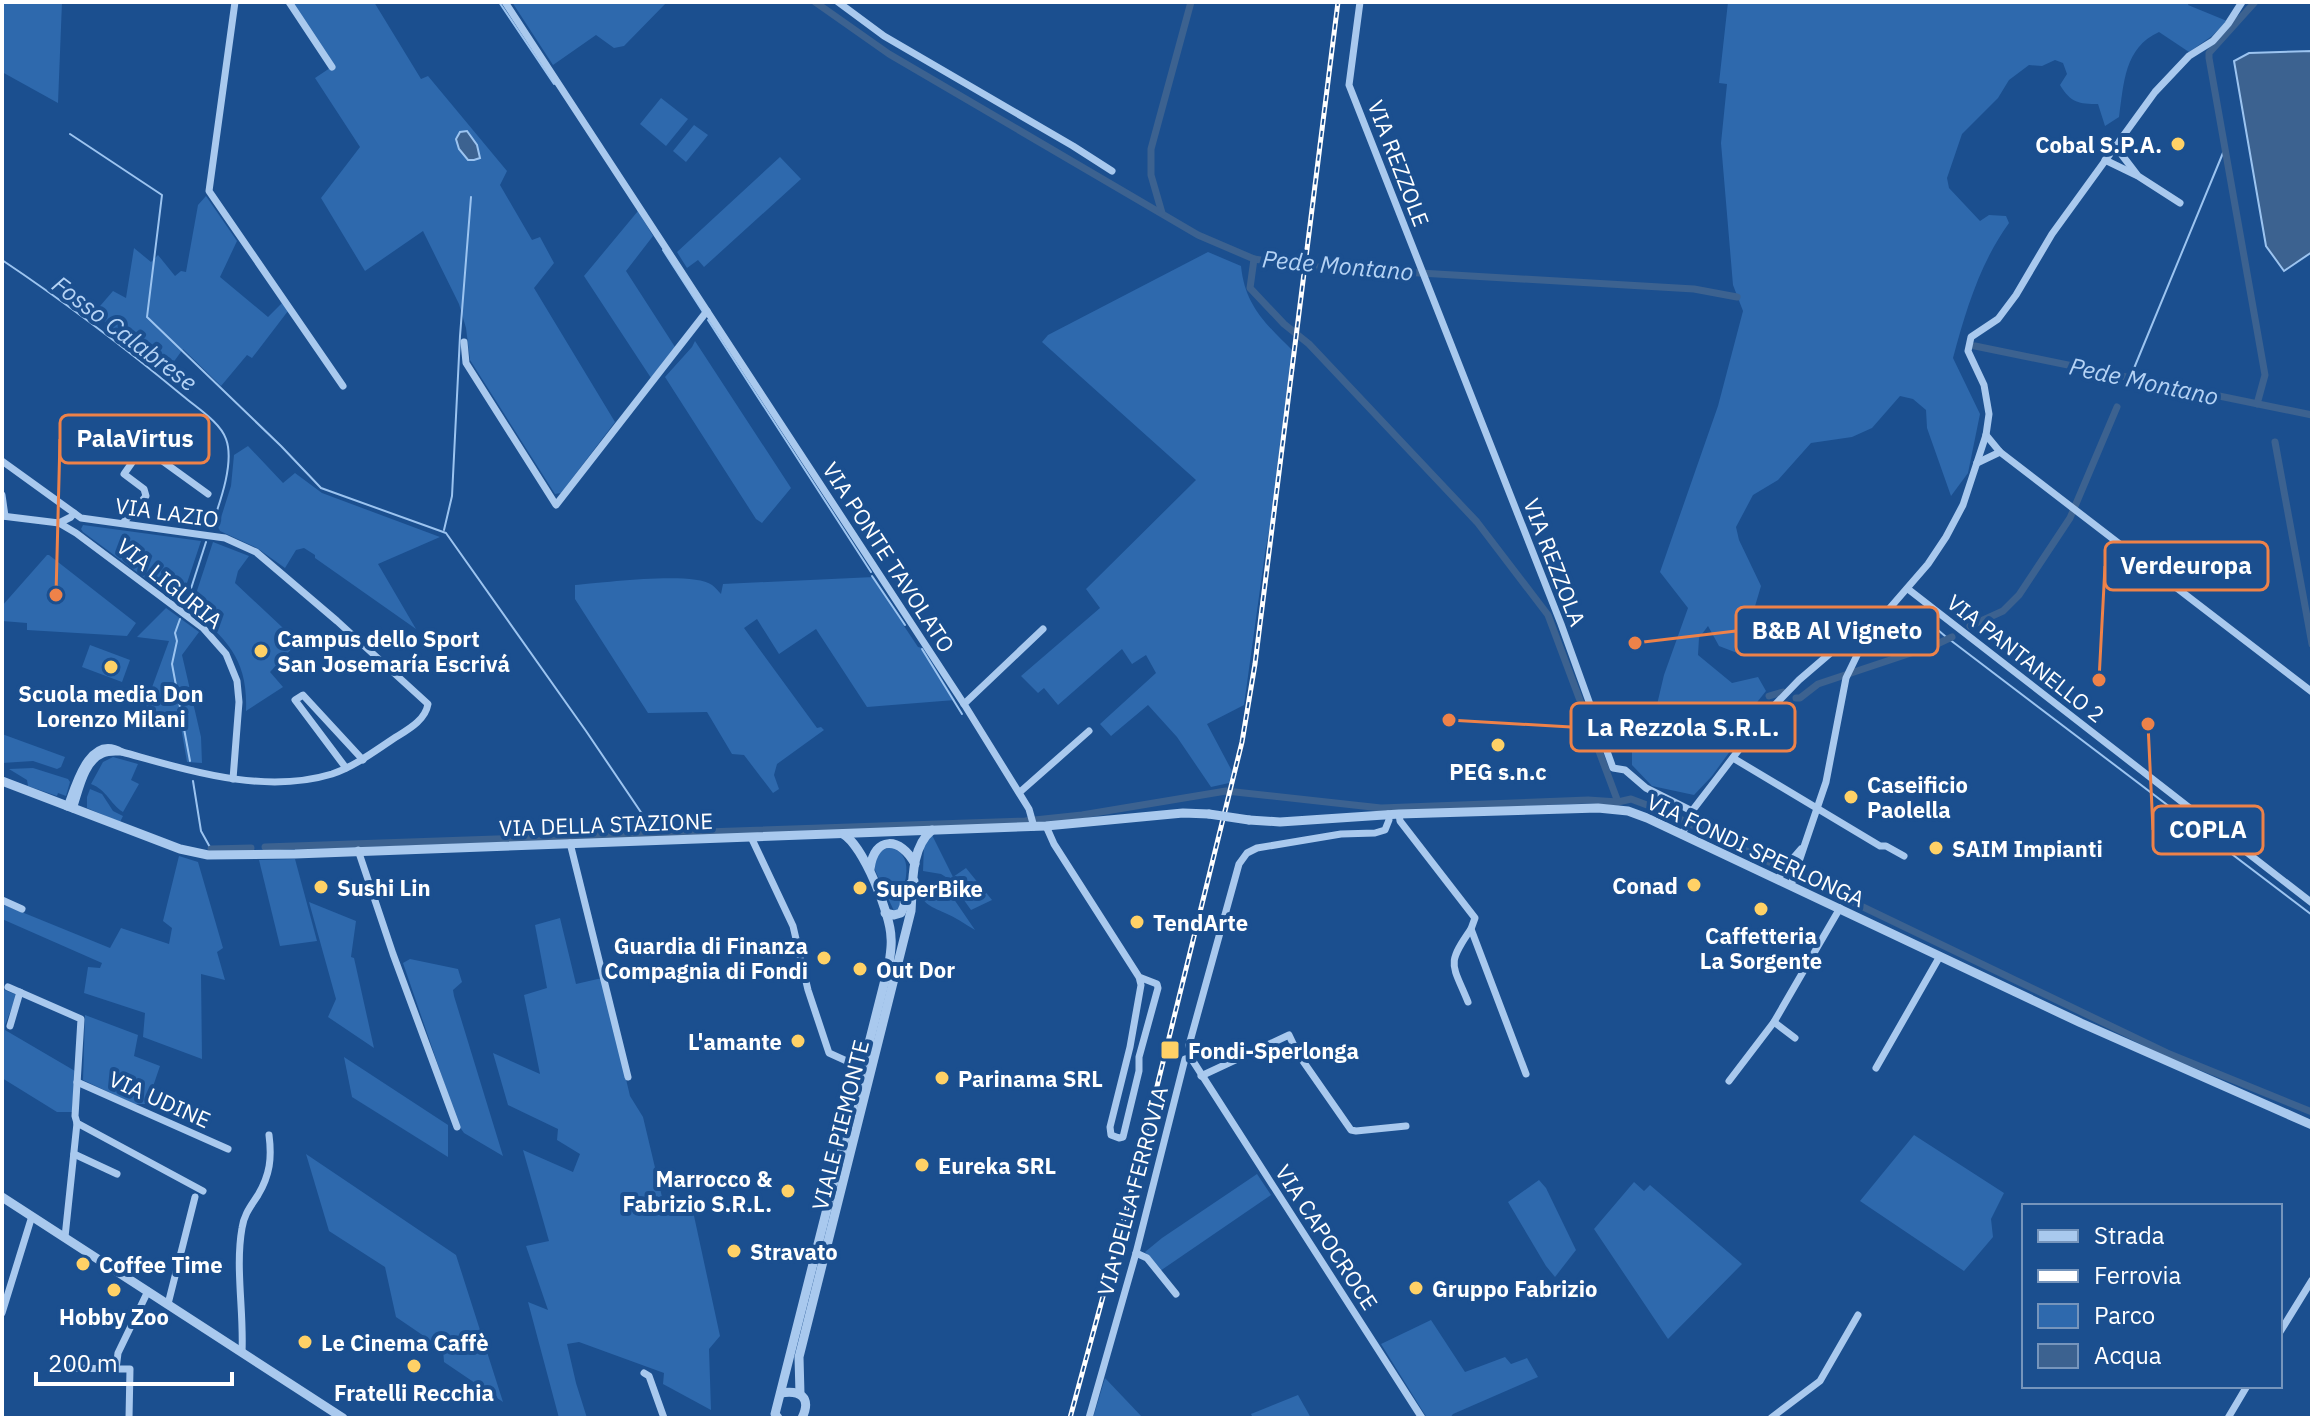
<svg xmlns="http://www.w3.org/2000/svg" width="2314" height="1420" font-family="'IBM Plex Sans',sans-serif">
<rect width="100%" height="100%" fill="#1b4f8f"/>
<g fill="#2e69ad">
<polygon points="2,2 62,2 58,103 2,72"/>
<polygon points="292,2 374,2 421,79 428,76 507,171 500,185 532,240 540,237 554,263 534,288 615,422 561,493 555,494 470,360 466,328 459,304 423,231 365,271 321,198 360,147 315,78 333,66"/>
<polygon points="512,2 667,2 624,46 614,48 596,35 553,65"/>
<path d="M1728 2H2189L2188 5 2227 21 2212 36 2189 52 2159 32C2124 48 2124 83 2119 117L2105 126 2098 104C2079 104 2071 103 2060 85L2067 74 2063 63 2055 60 2042 66 2029 65 2009 80 1998 98 1962 134 1947 178 1949 188 1980 221 1989 215 2006 216 2009 223C1980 263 1966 310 1953 358L1980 414 1968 473 1951 496 1927 428 1926 410 1913 399 1900 396 1872 428 1852 437 1811 443 1778 480 1753 495 1736 527 1739 540 1761 586 1750 623 1756 649 1745 656 1719 646 1708 626 1699 638 1698 655 1732 683 1758 677 1766 691 1750 711 1749 725 1712 776 1694 795 1652 786 1632 765V732L1651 730 1664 675 1688 608 1660 572 1718 406 1743 311 1733 285 1721 143 1727 84 1719 83Z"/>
<polygon points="661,98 688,119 666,146 640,124"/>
<polygon points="694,125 708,135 686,162 673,151"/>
<polygon points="780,157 801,179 704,267 698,260 687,268 677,252"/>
<polygon points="206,196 237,241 220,277 268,317 282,303 288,311 252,358 247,355 221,386 183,349 165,374 94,313 113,291 126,298 134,248 151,262 158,255 175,276 181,271 186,272 198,205"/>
<polygon points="638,211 653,236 626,271 675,347 651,378 584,276"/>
<path d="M1208 252 1241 266C1245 306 1266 324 1293 351L1280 443 1273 509 1265 553 1244 705 1207 724 1232 771 1229 783 1211 787 1177 737 1148 705 1111 736 1100 724 1156 673 1146 655 1132 664 1122 649 1058 705 1044 688 1038 693 1021 676 1100 608 1086 589 1196 480 1042 342 1048 335Z"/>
<polygon points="695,341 791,488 762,523 756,519 665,377 692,347"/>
<polygon points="248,446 283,483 295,473 322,493 440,537 378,564 416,629 315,558 315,555 304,548 296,550 285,568 257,548 220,531 218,527 231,486 234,455"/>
<polygon points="83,525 201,541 180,604 83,532 81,529"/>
<path d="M213 542 249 556 238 571 235 583 298 642 270 672 283 687 246 711C248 660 228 640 191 609Z"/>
<polygon points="47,555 49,555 136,623 127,636 27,630 27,623 2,621 2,606"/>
<path d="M874 577 906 625 904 626 918 647 923 648 955 700 867 707 816 629 779 654 757 619 744 628 817 728 821 727 824 730 777 764 774 775 779 789 773 793 744 755 732 754 707 712 648 713 575 599V585C603 583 692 571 712 585 716 588 718 591 721 594L723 584Z"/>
<polygon points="166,608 199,632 182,655 201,737 202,763 187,762 181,727 146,715 147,701 169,641 137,637"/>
<polygon points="90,645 130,660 122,682 82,667"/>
<polygon points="2,734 65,757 61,767 57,769 33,761 2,763"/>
<path d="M113 757 138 764 131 780 139 784 123 812C110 804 107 790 91 784L103 762Z"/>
<polygon points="33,768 68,779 70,782 66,796 58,793 57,796 28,786 27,780 9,769"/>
<polygon points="90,789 102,794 113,811 123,816 120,822 87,808 87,797"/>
<polygon points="932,835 953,877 966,868 992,900 971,910 949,879 941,874 923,871 924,845"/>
<path d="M892 847C904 853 908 862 906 876 905 886 903 879 901 889 900 896 901 903 900 910L894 911 875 870 874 862 882 850Z"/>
<polygon points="179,856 198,862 223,948 217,952 225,980 201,974 202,1059 143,1037 145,1013 84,993 88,967 100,968 102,963 2,919 2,904 110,948 121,928 169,944 172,928 163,921"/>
<polygon points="295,859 317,941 280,946 259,860"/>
<path d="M934 882 947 889 975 930C965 924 955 917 945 913 930 906 920 904 920 885L924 882Z"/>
<polygon points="309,902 356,921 351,957 354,958 374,1048 328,1017 336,999"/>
<polygon points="560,918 576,984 602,978 630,1096 643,1117 662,1197 691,1202 720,1336 709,1349 711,1410 663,1384 664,1373 579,1342 567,1344 576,1383 587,1418 559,1418 528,1302 548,1310 526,1246 549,1241 523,1150 573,1172 580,1154 557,1140 558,1129 508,1105 493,1053 540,1074 524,995 547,988 535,925"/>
<polygon points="410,959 458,969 462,982 453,990 454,996 503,1156 464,1133 459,1126 403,963"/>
<polygon points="2,989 17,995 5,1025 5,1030 75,1071 72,1112 57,1112 2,1078"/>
<polygon points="85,1015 138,1035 134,1056 160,1066 147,1104 134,1104 83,1080"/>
<polygon points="344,1057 448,1125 448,1157 352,1097"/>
<polygon points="1914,1135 2004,1193 1991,1219 1993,1237 1964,1271 1860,1201"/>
<polygon points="306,1154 456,1255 503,1402 444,1362 443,1349 396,1317 385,1267 329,1231"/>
<polygon points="1257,1174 1271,1195 1160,1271 1145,1252 1162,1238"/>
<polygon points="1539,1180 1546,1188 1576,1250 1555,1277 1546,1266 1508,1202"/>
<polygon points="1634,1182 1644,1191 1650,1185 1742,1264 1668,1339 1594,1229"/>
<polygon points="1431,1320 1465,1372 1505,1357 1511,1364 1527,1358 1538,1377 1453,1414 1450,1418 1427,1418 1381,1344"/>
<polygon points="1105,1378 1143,1418 1093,1418"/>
<polygon points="1298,1395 1311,1418 1253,1418 1251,1414"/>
</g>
<g fill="#3c6290" stroke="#9cc4f0" stroke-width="2">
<polygon points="2312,51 2312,252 2284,271 2266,246 2234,61 2249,53"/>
<polygon points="467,131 477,145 480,158 474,160 468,160 459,149 456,139 460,132"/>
</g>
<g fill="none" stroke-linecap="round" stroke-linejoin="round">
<g stroke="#9cc4f0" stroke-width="2">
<polyline points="499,2 554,84"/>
<polyline points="70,134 162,195 147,317 281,446 321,488 446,533 586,731 655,833"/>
<polyline points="663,250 703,312"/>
<path d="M2 260C65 302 125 348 183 396 197 408 220 422 226 439 235 463 219 505 211 528"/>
<polyline points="708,320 871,572"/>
<polyline points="2130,378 2225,148"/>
<polyline points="444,530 452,496 460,336 471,197"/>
<polyline points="872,576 905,625"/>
<polyline points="186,604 206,542"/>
<polyline points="1912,608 1945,636 2312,915"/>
<polyline points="180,619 175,633 177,641 172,664 190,761"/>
<polyline points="922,649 962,714"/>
<polyline points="193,781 201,831 211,849"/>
</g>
<g stroke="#3c6290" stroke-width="7">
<polyline points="815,2 889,54 1198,235 1254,259 1301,266 1694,289 1737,297"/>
<polyline points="2255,2 2209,53 2209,58 2265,375 2257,404"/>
<polyline points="1162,213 1151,175 1151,149 1191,2"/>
<polyline points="1254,259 1250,288 1284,324 1309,344 1477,522 1548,615 1618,802"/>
<polyline points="1975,346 2312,415"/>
<polyline points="2275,442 2312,644"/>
<polyline points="1970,626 2003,611 2019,595 2070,518 2117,407"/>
<polyline points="1769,696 1783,692"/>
<polyline points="1796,698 1800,698 1818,684 1935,645 1952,637"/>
<polyline points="265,847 1025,821 1082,815 1226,791 1381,808 1588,800 1618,802 1631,799 1663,811 2167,1053 2312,1112"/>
<polyline points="211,849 251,848"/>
</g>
<g stroke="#a9c9ee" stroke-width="7">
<polyline points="235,2 209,191 343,386"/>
<polyline points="289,2 332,67"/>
<polyline points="505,2 964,704 1029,809 1034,827"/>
<polyline points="838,2 884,36 1073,146 1112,171"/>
<polyline points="1360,2 1349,85 1561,624 1613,768 1625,770 1646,788 1692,811"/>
<polyline points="2115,146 2138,176 2180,203"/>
<polyline points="2105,160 2136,175"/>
<polyline points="464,342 466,363 556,505 707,311"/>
<polyline points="1986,435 2000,452 2312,692"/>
<path d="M2 461 81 518 225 538 256 552 337 621 428 704C425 722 405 731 390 741 372 753 353 767 332 774 263 795 188 770 122 752"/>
<polyline points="1977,463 2000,452"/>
<polyline points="2,495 5,516"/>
<polyline points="74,513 71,517 59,523 76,533 203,628 226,654 237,681 239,702 233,779"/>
<polyline points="2,516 59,523"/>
<polyline points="123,523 146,496 144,489 124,474 143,447 208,494"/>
<polyline points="1908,589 2312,903"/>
<polyline points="964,704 1043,629"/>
<polyline points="1733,758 1880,846 1886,846 1904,856"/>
<polyline points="346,768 295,700 303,695 363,760"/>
<polyline points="1020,792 1089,731"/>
<path d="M67 807C75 785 89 732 122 752 116 752 108 751 103 754 84 761 79 793 73 809"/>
<polyline points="1399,814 1400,821 1475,918 1471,929 1526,1074"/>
<polyline points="1046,826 1054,844 1139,977 1141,985 1130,1047 1110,1127 1111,1135 1119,1138 1123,1137 1139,1071 1139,1057 1158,988 1157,984 1139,977"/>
<polyline points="1682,835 1692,811 1767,713 1799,680 1834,650 1876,624 1928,564 1946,537 1963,505 1986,435 1989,414 1984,385 1968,351 1971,337 1998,319 2016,295 2052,234 2155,92 2189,56 2213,41 2228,24 2242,2"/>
<polyline points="751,837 793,926 808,990 829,1053 862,1068"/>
<polyline points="570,843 628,1077"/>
<polyline points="358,850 393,954 457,1127"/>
<polyline points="1779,879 1782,871 1801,849"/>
<polyline points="1791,885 1826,782 1846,678 1861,647 1874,626"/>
<polyline points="2,900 22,909"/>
<polyline points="8,987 81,1019 75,1116 77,1123 65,1237"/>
<path d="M1468 1002C1452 963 1446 965 1471 929"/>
<polyline points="1774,1022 1795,1038"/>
<polyline points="10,1026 20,992"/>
<polyline points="1191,1058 1422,1418"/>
<polyline points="1876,1068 1940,956"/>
<polyline points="1201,1076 1289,1035 1298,1054 1351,1130 1356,1131 1406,1126"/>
<polyline points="1729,1081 1774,1022 1840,908"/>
<polyline points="77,1082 228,1149"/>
<polyline points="77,1123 203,1191"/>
<polyline points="74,1154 117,1174"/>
<polyline points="1136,1253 1147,1258 1176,1294"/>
<polyline points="168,1304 195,1197"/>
<polyline points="2,1313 32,1216"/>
<polyline points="2280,1332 2312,1280"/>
<path d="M242 1352C244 1311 235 1268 242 1228 244 1214 251 1206 258 1195 270 1175 272 1158 269 1135"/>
<polyline points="68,1368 116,1369 118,1353 148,1291"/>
<polyline points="116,1369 130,1369 129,1418"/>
<polyline points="644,1373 649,1376 664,1418"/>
<polyline points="1089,1418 1136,1253 1185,1059 1191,1058 1189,1045 1239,864 1247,853 1257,848 1341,834 1375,833 1385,830 1389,820 1388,814"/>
<polyline points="1771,1418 1820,1381 1858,1315"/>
<polyline points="2228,1418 2247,1386"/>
</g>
<g stroke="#a9c9ee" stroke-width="9">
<polyline points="2,781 180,849 208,855 295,854 1046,826 1183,813 1209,814"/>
<polyline points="1249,820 1280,822 1399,814 1598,808 1628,811 1647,818 2081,1023 2312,1125"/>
<path d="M870 869C874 835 901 837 915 864"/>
<polyline points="885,913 894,915 901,913 904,906 906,887 914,881"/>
<polyline points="2,1197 343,1418"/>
<path d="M781 1393C800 1390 812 1397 802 1418"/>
<path d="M800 1394 799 1357 911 911C913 885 910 848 932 830"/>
<path d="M778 1418 775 1414 889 964C890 955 892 946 891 938 891 915 863 845 843 834"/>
</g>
<defs>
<polyline id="rail" points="1070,1418 1127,1208 1242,742 1255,664 1338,2"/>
</defs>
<use href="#rail" stroke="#fff" stroke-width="5"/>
<use href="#rail" stroke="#1b4f8f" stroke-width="2" stroke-dasharray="6" stroke-linecap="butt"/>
<polyline stroke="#a9c9ee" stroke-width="9" points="1209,814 1249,820"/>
</g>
<g fill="#ffd166" stroke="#1b4f8f" stroke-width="3">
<circle cx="2178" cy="144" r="8"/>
<circle cx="261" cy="651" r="8"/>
<circle cx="111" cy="667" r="8"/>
<circle cx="1498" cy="745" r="8"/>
<circle cx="1851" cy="797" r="8"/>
<circle cx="1936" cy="848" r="8"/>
<circle cx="1694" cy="885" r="8"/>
<circle cx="321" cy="887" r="8"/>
<circle cx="860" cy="888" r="8"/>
<circle cx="1761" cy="909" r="8"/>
<circle cx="1137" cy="922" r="8"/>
<circle cx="824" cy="958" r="8"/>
<circle cx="860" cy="969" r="8"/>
<circle cx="798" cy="1041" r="8"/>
<rect x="1160" y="1040" width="20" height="20" rx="4"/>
<circle cx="942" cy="1078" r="8"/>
<circle cx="922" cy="1165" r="8"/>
<circle cx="788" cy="1191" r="8"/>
<circle cx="734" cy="1251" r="8"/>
<circle cx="83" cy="1264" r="8"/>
<circle cx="1416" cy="1288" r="8"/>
<circle cx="114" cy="1290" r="8"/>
<circle cx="305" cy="1342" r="8"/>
<circle cx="414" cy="1366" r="8"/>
</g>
<g text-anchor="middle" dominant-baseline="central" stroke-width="8" stroke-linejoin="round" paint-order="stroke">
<g font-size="22" font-weight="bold" fill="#fff" stroke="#1b4f8f" text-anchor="start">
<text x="2162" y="144" text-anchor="end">Cobal S.P.A.</text>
<text x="277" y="638">Campus dello Sport<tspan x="277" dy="25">San Josemaría Escrivá</tspan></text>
<text x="111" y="693" text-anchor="middle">Scuola media Don<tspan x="111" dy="25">Lorenzo Milani</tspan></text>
<text x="1498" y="771" text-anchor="middle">PEG s.n.c</text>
<text x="1867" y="784">Caseificio<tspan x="1867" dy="25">Paolella</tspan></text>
<text x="1952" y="848">SAIM Impianti</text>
<text x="1678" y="885" text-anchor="end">Conad</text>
<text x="337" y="887">Sushi Lin</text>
<text x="876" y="888">SuperBike</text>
<text x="1153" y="922">TendArte</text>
<text x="1761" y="935" text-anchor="middle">Caffetteria<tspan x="1761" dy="25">La Sorgente</tspan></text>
<text x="808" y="945" text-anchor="end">Guardia di Finanza<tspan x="808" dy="25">Compagnia di Fondi</tspan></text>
<text x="876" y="969">Out Dor</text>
<text x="782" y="1041" text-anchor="end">L'amante</text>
<text x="1188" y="1050">Fondi-Sperlonga</text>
<text x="958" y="1078">Parinama SRL</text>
<text x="938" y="1165">Eureka SRL</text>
<text x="772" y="1178" text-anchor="end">Marrocco &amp;<tspan x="772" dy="25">Fabrizio S.R.L.</tspan></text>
<text x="750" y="1251">Stravato</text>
<text x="99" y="1264">Coffee Time</text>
<text x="1432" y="1288">Gruppo Fabrizio</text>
<text x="114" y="1316" text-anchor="middle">Hobby Zoo</text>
<text x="321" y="1342">Le Cinema Caffè</text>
<text x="414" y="1392" text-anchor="middle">Fratelli Recchia</text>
</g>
<g font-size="22" fill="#fff" stroke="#1b4f8f">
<text transform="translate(1399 163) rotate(69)">VIA REZZOLE</text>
<text transform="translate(167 512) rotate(8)">VIA LAZIO</text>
<text transform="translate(889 557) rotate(57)">VIA PONTE TAVOLATO</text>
<text transform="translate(1555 562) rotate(69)">VIA REZZOLA</text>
<text transform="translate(170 583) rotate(39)">VIA LIGURIA</text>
<text transform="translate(2026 658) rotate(38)">VIA PANTANELLO 2</text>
<text transform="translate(606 824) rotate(-2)">VIA DELLA STAZIONE</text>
<text transform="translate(1756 850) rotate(25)">VIA FONDI SPERLONGA</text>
<text transform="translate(160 1099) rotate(24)">VIA UDINE</text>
<text transform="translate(840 1125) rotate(-76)">VIALE PIEMONTE</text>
<text transform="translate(1132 1191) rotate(-75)">VIA DELLA FERROVIA</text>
<text transform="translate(1327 1237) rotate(57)">VIA CAPOCROCE</text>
</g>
<g font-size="24" font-style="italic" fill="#b5d3f5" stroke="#1b4f8f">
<text transform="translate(1338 265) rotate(5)">Pede Montano</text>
<text transform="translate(125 333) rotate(37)">Fosso Calabrese</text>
<text transform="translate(2144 381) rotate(12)">Pede Montano</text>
</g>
</g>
<path fill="none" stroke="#ee8249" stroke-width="3" d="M56 595L60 439M2099 680L2105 566M1635 643L1736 631M1449 720L1571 727M2148 724L2153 830"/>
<g fill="#ee8249" stroke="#1b4f8f" stroke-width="3">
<circle cx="56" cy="595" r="8"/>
<circle cx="2099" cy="680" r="8"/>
<circle cx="1635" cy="643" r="8"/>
<circle cx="1449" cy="720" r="8"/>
<circle cx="2148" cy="724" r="8"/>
</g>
<g fill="#1b4f8f" stroke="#ee8249" stroke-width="3">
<rect x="60" y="415" width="149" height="48" rx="8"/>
<rect x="2105" y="542" width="163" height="48" rx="8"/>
<rect x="1736" y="607" width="202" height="48" rx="8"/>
<rect x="1571" y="703" width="224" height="48" rx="8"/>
<rect x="2153" y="806" width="110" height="48" rx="8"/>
</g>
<g font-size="24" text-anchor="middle" font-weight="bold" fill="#fff">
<text x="135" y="447">PalaVirtus</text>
<text x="2186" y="574">Verdeuropa</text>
<text x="1837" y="639">B&amp;B Al Vigneto</text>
<text x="1683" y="736">La Rezzola S.R.L.</text>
<text x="2208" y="838">COPLA</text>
</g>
<rect width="2314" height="1420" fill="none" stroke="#ffffff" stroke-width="8"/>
<rect x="2022" y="1204" width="260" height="184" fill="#1b4f8f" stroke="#7695bc" stroke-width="2"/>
<rect x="2038" y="1230" width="40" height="12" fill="#a9c9ee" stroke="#7695bc" stroke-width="2"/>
<text x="2094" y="1244" font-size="24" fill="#ffffff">Strada</text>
<rect x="2038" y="1270" width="40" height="12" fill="#ffffff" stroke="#7695bc" stroke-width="2"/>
<text x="2094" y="1284" font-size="24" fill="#ffffff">Ferrovia</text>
<rect x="2038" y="1304" width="40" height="24" fill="#2e69ad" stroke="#7695bc" stroke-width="2"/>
<text x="2094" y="1324" font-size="24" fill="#ffffff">Parco</text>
<rect x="2038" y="1344" width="40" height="24" fill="#3c6290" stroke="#7695bc" stroke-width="2"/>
<text x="2094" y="1364" font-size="24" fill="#ffffff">Acqua</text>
<path d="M36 1372v12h196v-12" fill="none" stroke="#ffffff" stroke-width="4"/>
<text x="48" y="1372" font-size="24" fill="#ffffff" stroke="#1b4f8f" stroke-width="6" paint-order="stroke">200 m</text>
</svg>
